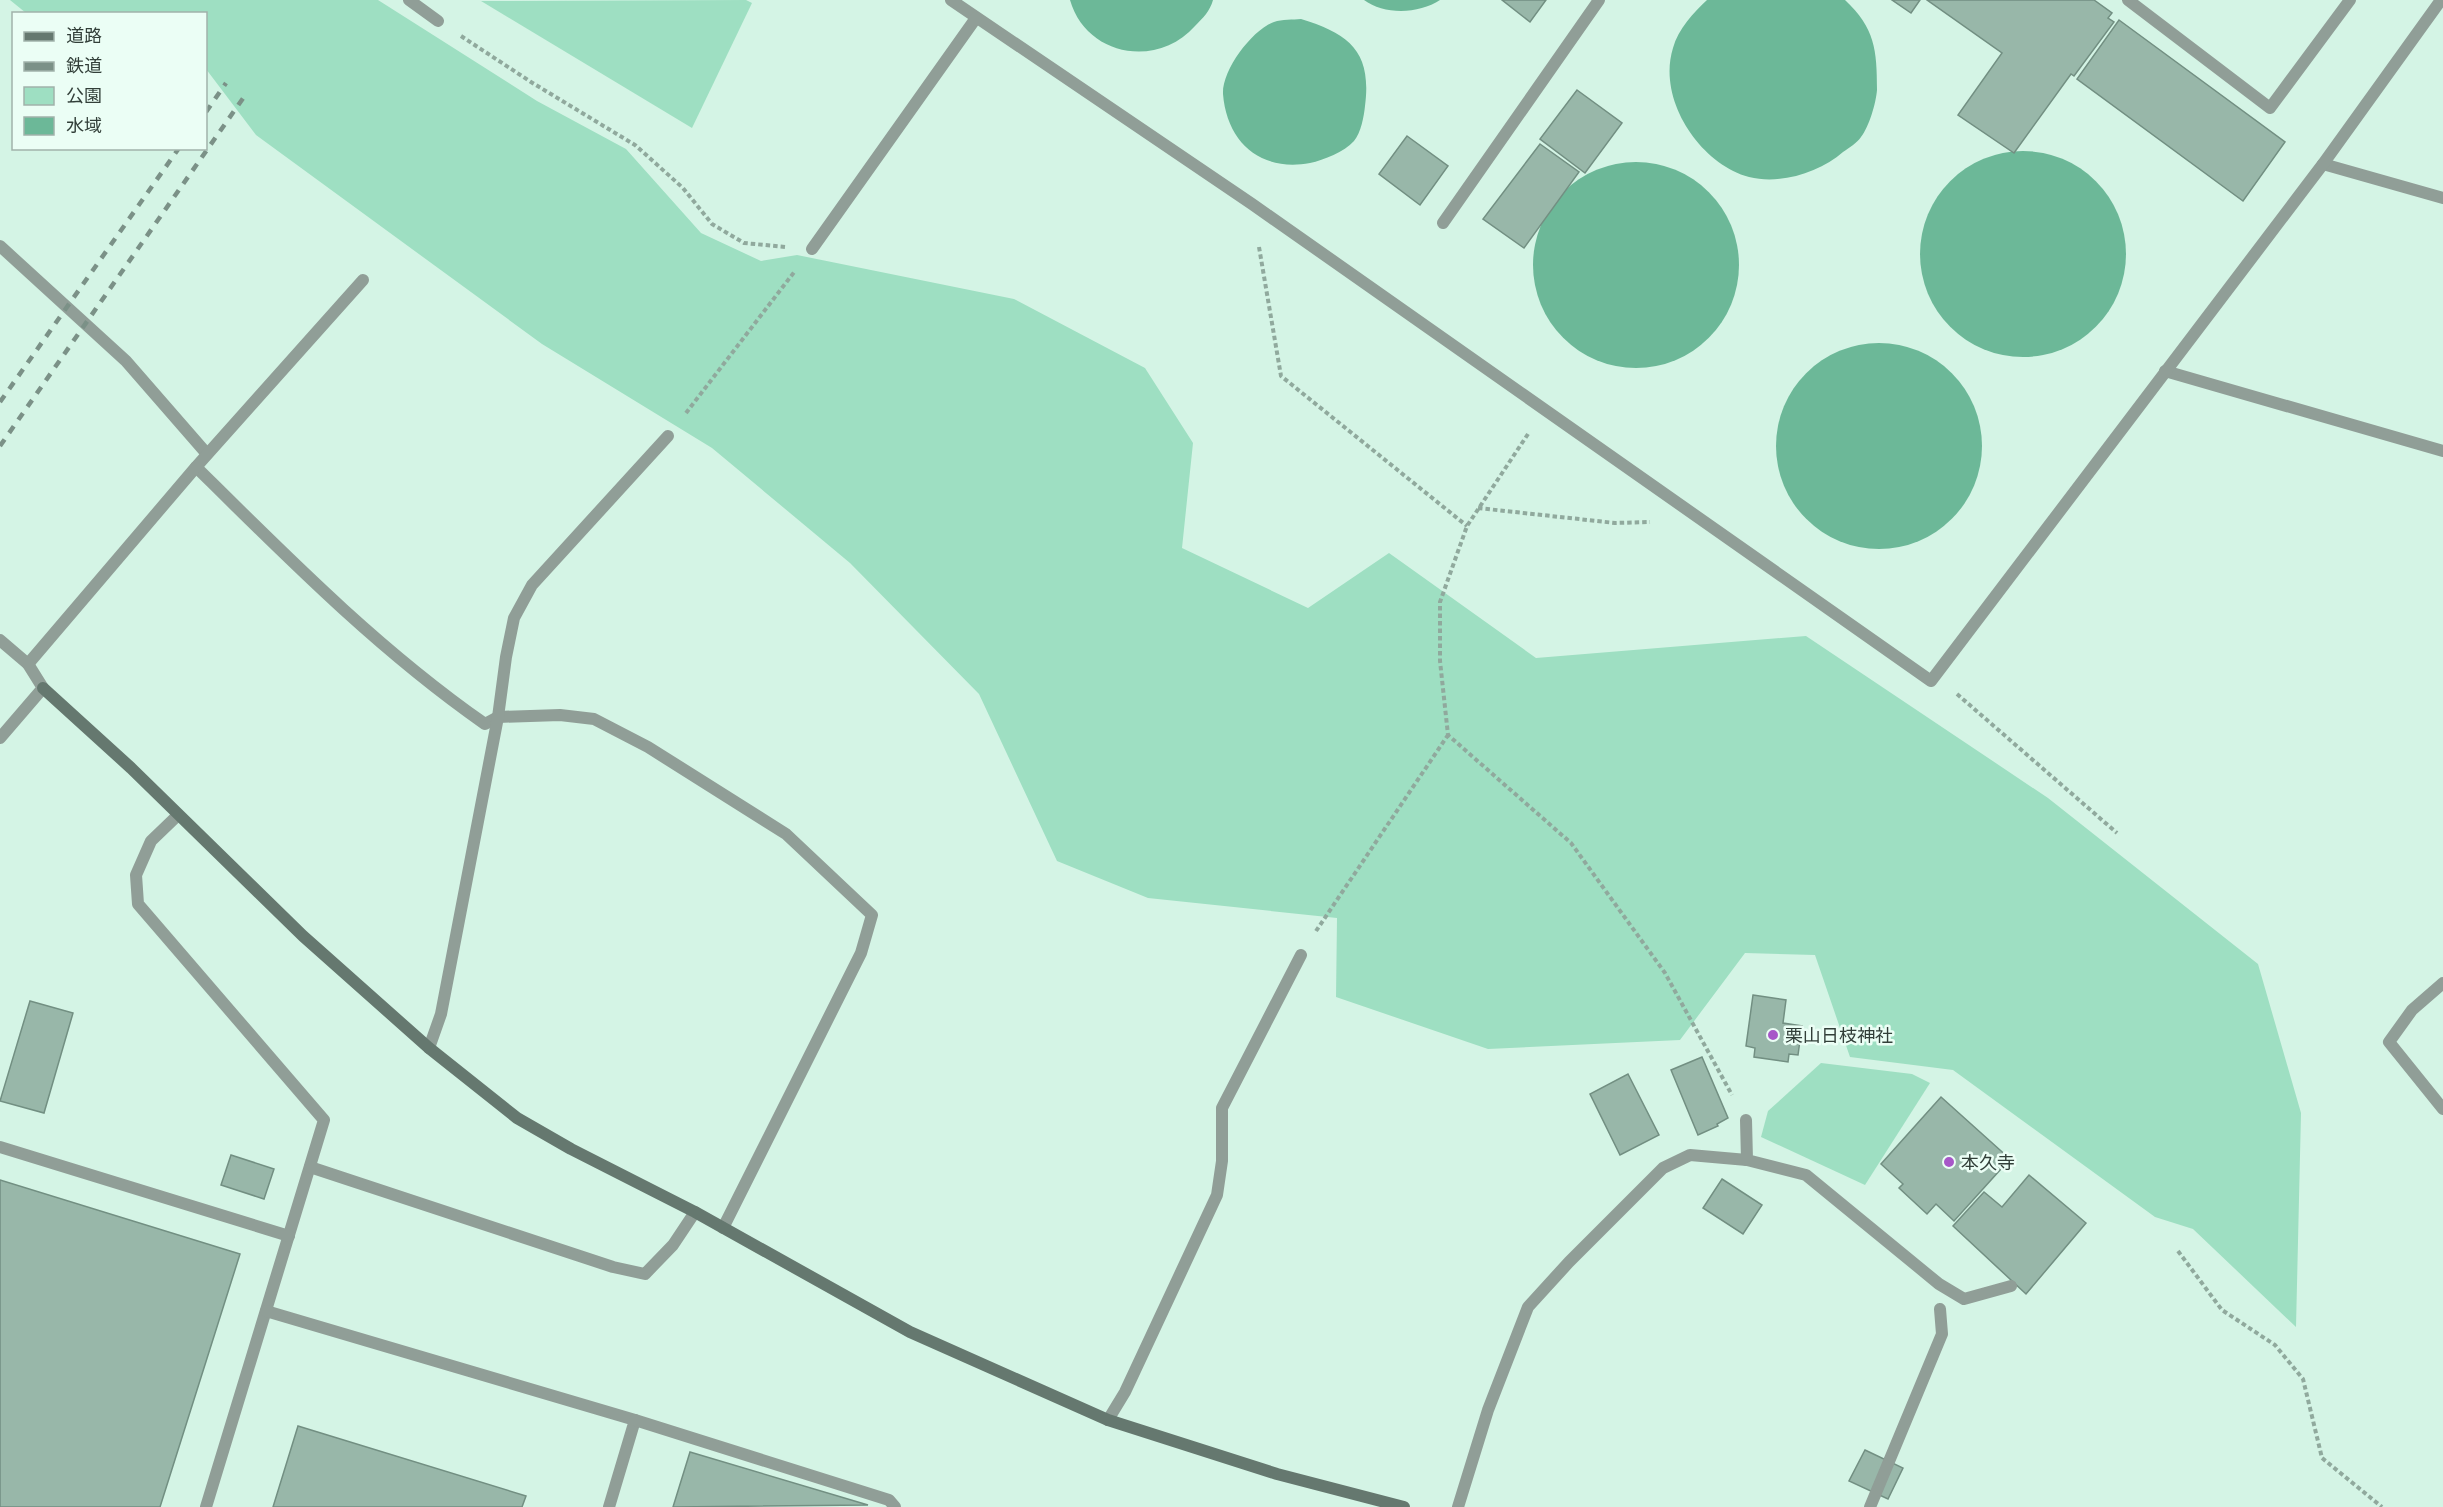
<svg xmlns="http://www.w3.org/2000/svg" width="2443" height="1507" font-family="'DejaVu Sans','Noto Sans JP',sans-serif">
<rect width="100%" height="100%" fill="#d4f4e5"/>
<g fill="#9edfc2">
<polygon points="10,0 378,0 537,101 626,149 701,233 761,261 797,255 1014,299 1145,368 1193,443 1182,548 1308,608 1389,553 1536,658 1806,636 2048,798 2258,964 2301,1113 2296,1327 2193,1229 2155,1217 1953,1070 1850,1057 1815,955 1745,953 1680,1040 1488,1049 1336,997 1337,918 1148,898 1057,861 979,694 850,563 712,448 542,344 256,135 206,69 206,14 26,13"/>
<polygon points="746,0 752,3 692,128 481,1"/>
<polygon points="1821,1063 1912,1074 1930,1083 1865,1185 1761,1137 1768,1111"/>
</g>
<g fill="#6cb898">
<path d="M1070 0H1213C1210 11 1203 18 1195 26 1157 69 1086 56 1070 0Z"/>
<path d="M1364 0H1440C1419 14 1384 15 1364 0Z"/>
<path d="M1707 0H1845C1875 28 1877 50 1877 90 1876 103 1869 127 1861 137 1857 143 1849 148 1843 152 1820 172 1781 185 1749 177 1699 163 1657 99 1673 48 1678 29 1694 12 1707 0Z"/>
<path d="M1301 19C1350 34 1372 52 1365 106 1364 116 1361 133 1354 141 1344 152 1324 160 1310 163 1261 172 1227 143 1223 94 1222 70 1252 30 1274 22 1282 19 1293 20 1301 19Z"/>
<circle cx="2023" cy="254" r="103"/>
<circle cx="1636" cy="265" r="103"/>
<circle cx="1879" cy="446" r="103"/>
</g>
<g fill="#98b7a9" stroke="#728f82" stroke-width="1.5">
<polygon points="1502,0 1546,0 1530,22"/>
<polygon points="1892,0 1920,0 1911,13"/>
<polygon points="1927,0 2094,0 2112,13 2108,18 2114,22 2074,76 2071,74 2014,153 1958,115 2002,53"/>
<polygon points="2119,20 2285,142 2243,201 2077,79"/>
<polygon points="1577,90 1622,123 1585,173 1540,139"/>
<polygon points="1407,136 1448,166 1420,205 1379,174"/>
<polygon points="1540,144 1579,172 1524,248 1483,219"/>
<polygon points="1753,995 1786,1000 1783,1023 1802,1026 1798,1055 1789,1054 1788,1062 1754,1057 1755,1048 1746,1046"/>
<polygon points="30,1001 73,1013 44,1113 0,1101"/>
<polygon points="1702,1057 1728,1118 1717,1124 1718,1126 1698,1135 1671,1070"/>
<polygon points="1628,1074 1659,1135 1620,1155 1590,1094"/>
<polygon points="1941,1097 2010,1159 1954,1221 1936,1204 1927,1214 1899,1188 1903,1184 1881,1164"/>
<polygon points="231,1155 274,1169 264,1199 221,1185"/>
<polygon points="2029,1175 2086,1223 2026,1294 1953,1226 1984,1192 2002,1207"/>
<polygon points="1722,1179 1762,1205 1743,1234 1703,1208"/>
<polygon points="0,1180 240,1254 160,1507 0,1507"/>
<polygon points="298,1426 526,1496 522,1507 273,1507"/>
<polygon points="1865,1450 1903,1468 1888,1499 1849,1481"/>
<polygon points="690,1452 868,1505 673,1507"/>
</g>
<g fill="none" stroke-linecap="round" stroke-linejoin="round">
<g stroke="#90a99d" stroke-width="4" stroke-dasharray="4.5 3" stroke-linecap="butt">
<polyline points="461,36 531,82 635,145 683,188 712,224 744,243 785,247"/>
<polyline points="1259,247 1281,376 1467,526"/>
<polyline points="686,413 795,271"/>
<polyline points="1528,434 1467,526 1440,602 1440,661 1448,735 1571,843 1665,973 1732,1095"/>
<polyline points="1478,508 1615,523 1650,522"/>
<polyline points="1957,694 2117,833"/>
<polyline points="1316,931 1448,735"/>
<polyline points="2178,1251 2222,1310 2275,1345 2303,1379 2322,1458 2382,1507"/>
</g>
<g stroke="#909e97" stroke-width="12">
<polyline points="409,0 438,21"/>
<polyline points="2128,0 2270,108 2350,0"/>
<polyline points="2323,164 2443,198"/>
<polyline points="1443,223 1599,0"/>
<polyline points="0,246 126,361 207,454"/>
<polyline points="2165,371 2443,451"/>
<path d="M196 467C288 558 379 650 485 724L498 717 560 715 594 719 648 747 786 834 872 915 861 953 723 1228"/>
<polyline points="28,664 196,467 363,280"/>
<polyline points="177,816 151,841 136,875 138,904 324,1120 206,1507"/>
<polyline points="2443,983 2412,1010 2389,1042 2443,1109"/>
<polyline points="0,1147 289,1236"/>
<polyline points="310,1167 613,1267 645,1274 673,1245 695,1212"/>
<polyline points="266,1311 635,1420 609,1507"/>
<polyline points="635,1420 889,1500 895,1507"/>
<polyline points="1458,1507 1488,1410 1528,1307 1569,1262 1663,1168 1690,1155 1747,1160"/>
</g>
<g stroke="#909e97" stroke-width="12">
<polyline points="951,0 1252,204 1931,681 2323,164 2441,0"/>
<polyline points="812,249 976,18"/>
<polyline points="0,640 28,664 43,688 0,738"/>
<polyline points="429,1048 441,1014 498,717 506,657 514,618 532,585 668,436"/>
<polyline points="1746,1120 1747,1160 1806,1175 1939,1284 1964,1299 2011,1286"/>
<polyline points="1108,1420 1125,1392 1217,1195 1222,1161 1222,1108 1301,955"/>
<polyline points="1870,1507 1942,1334 1940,1309"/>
</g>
<polyline stroke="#65786f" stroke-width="12" points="43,688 131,768 303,936 429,1048 517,1118 571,1149 695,1212 910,1332 1108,1420 1277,1474 1404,1507"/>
<g stroke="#7b9187" stroke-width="4.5" stroke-dasharray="8 8" stroke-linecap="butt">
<polyline points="206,112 226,83"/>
<polyline points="0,402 179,148"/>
<polyline points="0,446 246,94"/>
</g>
</g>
<g fill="#a757c8" stroke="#ebfef5" stroke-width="2">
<circle cx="1773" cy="1035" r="6"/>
<circle cx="1949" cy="1162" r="6"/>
</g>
<g text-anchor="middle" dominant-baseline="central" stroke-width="5" stroke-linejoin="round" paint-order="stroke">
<g font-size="18" fill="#323f39" stroke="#ebfef5" text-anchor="start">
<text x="1785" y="1035">栗山日枝神社</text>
<text x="1961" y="1162">本久寺</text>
</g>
</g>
<rect x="12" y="12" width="195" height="138" fill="#ebfef5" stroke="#a1b2aa" stroke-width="1.5"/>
<rect x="24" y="32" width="30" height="9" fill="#65786f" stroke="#a1b2aa" stroke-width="1.5"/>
<text x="66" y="42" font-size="18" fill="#323f39">道路</text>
<rect x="24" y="62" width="30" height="9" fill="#7b9187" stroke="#a1b2aa" stroke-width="1.5"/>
<text x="66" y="72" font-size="18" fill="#323f39">鉄道</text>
<rect x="24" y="87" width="30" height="18" fill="#9edfc2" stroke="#a1b2aa" stroke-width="1.5"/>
<text x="66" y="102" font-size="18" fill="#323f39">公園</text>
<rect x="24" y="117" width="30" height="18" fill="#6cb898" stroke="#a1b2aa" stroke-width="1.5"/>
<text x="66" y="132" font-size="18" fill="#323f39">水域</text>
</svg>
